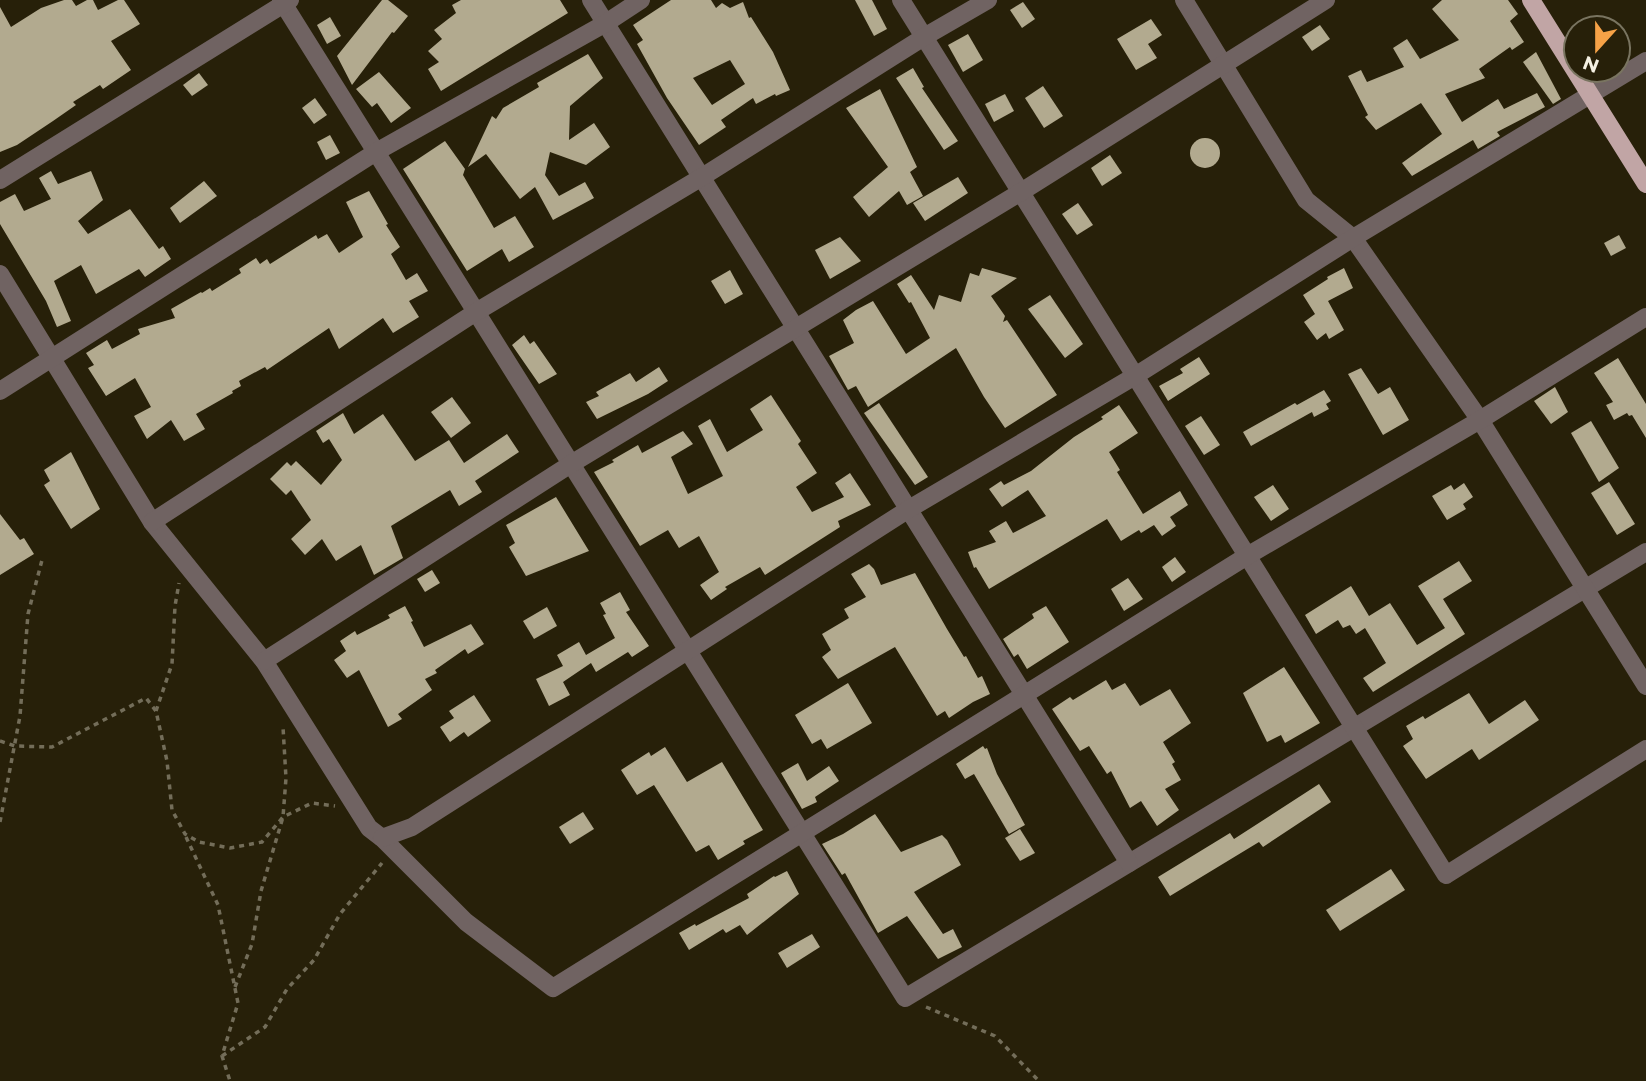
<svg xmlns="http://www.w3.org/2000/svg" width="1646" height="1081" font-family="Montserrat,sans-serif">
<rect width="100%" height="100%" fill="#272009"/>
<g fill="#b2aa8f" fill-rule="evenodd">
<polygon points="64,0 72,0 76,6 87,0 93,0 98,10 118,0 124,0 140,24 111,41 131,70 103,89 100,85 73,102 76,105 53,121 17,145 0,152 0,7 11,27 41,8"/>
<polygon points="382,0 388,0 408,16 394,33 392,32 352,85 337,56"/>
<polygon points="461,0 560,0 568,13 441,91 428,69 439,62 428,51 442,39 434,30 456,13 452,5"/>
<path d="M671 0H711L716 8 722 3 730 8 743 2 749 18 751 17 773 52 790 90 776 96 775 94 756 104 753 98 721 120 726 127 699 145 667 98 637 44 643 40 633 25ZM730 60 745 84 712 105 693 78Z"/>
<polygon points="855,0 872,0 887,29 874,36"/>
<polygon points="1442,0 1508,0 1518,14 1510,21 1524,42 1512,50 1510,47 1479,69 1485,78 1445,94 1462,122 1498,99 1504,109 1537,93 1545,107 1497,132 1500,136 1478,149 1473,140 1412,176 1402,163 1442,134 1421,103 1376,130 1365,117 1368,115 1348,76 1361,70 1367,82 1404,67 1393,48 1407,39 1420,59 1459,40 1432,9"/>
<polygon points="1023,2 1035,19 1022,28 1010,10"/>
<polygon points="330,17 341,36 327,44 317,25"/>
<polygon points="1151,19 1162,35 1148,44 1157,58 1136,70 1117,39"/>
<polygon points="1320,25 1330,39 1312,51 1302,37"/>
<polygon points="968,34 983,60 963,72 948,45"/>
<polygon points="1536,52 1561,99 1553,104 1523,62"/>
<polygon points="588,54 603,78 570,106 569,140 594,123 610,147 586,165 550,152 545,175 559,196 585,182 594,198 553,220 535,187 520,199 486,154 468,167 492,116 496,119 503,108 539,87 537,83"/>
<polygon points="913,68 924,87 922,88 958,141 944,150 896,78"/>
<polygon points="379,72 411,108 391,123 377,103 372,107 356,89"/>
<polygon points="199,73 208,85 192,96 183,85"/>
<polygon points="1043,86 1063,116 1044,128 1025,98"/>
<polygon points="880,89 917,167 910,172 923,196 907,205 899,191 869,217 853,197 888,167 846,108"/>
<polygon points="1005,94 1014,111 994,122 985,104"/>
<polygon points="315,98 327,115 314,124 302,108"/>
<polygon points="330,135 340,153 326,160 317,142"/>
<circle cx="1205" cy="153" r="15"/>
<polygon points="445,141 465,169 463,175 494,228 515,216 534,247 509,262 502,249 467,271 403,169"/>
<polygon points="1110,155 1122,173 1102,186 1091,168"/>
<polygon points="51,171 58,184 91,171 103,200 78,221 88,234 130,209 159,249 163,246 171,259 145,277 139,269 96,294 81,265 54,281 71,321 57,327 46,301 0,224 0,202 15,194 24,211 51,199 39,178"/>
<polygon points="958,177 968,193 925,221 913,203"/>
<polygon points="204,181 217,196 180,223 170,208"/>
<polygon points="369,191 388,224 386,225 400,247 391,254 406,280 417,273 428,291 409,301 419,317 393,333 383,318 339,349 329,328 267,370 265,367 239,381 241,386 232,391 233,393 196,414 205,429 184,441 171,420 147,439 134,416 151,407 135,378 106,396 88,368 94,365 86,353 107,340 112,349 140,334 138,329 175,318 171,309 201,292 202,293 210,288 212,291 241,273 239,269 256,258 260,264 267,259 270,264 316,235 318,239 327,234 339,253 363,237 346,202"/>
<polygon points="1078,203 1093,225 1077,235 1062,214"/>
<polygon points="1619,235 1626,248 1611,256 1604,243"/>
<polygon points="840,237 861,261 830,279 815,250"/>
<polygon points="982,268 1017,278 991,296 1005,316 1003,322 1007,320 1057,395 1005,428 984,397 956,348 868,407 856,386 848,390 829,356 854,343 843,320 856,310 873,301 906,354 930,338 911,302 909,303 897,284 911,275 934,310 939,295 961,302 970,273 979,276"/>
<polygon points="1344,268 1353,288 1328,301 1344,330 1329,339 1326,333 1317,340 1304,322 1315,314 1303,295 1328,279 1327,277"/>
<polygon points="730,270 743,294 725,304 711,281"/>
<polygon points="1050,295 1083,344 1065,358 1028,309"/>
<polygon points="524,335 530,344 534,341 557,374 539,384 512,345"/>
<polygon points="1199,357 1210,374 1168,401 1159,386 1183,373 1180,369"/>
<polygon points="1618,358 1646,404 1646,438 1632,415 1629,416 1627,413 1614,420 1606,405 1613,402 1594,373"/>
<polygon points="659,367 668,381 648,394 597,419 586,402 599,396 596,392 630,373 636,382"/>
<polygon points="1361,368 1378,394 1390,387 1409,420 1383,435 1348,374"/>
<polygon points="1555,387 1568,412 1551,424 1534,401"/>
<polygon points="1324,390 1331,401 1326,404 1329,409 1314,417 1312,412 1251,446 1243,432 1295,403 1297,405"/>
<polygon points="771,395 801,441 798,444 817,473 796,487 812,512 844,497 835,483 850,473 871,505 838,521 840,527 765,575 760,567 725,587 727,589 711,600 700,585 719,572 699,536 679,548 668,530 640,546 594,472 614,462 612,460 638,445 642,453 683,431 693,444 671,457 688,494 723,476 698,426 710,419 727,452 763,430 750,409"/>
<polygon points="452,397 471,423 451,438 431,412"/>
<polygon points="879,403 928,477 915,485 864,413"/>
<polygon points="1119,405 1138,433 1109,452 1120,470 1117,472 1143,514 1180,491 1188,505 1170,517 1176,526 1162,536 1154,525 1141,533 1139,530 1121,541 1107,519 989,589 976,567 974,568 968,552 996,542 989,531 1006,521 1013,533 1046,516 1028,490 1002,507 989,489 1001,481 1004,485 1031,471 1074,437 1103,419 1101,417"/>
<polygon points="343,413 354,434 383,414 415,461 449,440 464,463 507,434 519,452 475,481 482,492 459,506 450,490 391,526 403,558 374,575 361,545 336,561 322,539 305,555 291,539 311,520 291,490 286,495 270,479 287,462 291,466 296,461 321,485 342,460 329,439 323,443 316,431"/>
<polygon points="1201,416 1220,445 1204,455 1185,426"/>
<polygon points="1591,421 1619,468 1599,482 1571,433"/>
<polygon points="71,452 100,509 71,529 44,485 50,481 44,470"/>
<polygon points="1609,482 1635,524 1617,535 1591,493"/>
<polygon points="1464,483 1473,497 1463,504 1466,509 1447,520 1432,496 1451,485 1454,490"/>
<polygon points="1273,485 1289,509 1271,521 1254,497"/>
<polygon points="556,497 589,551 526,576 509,547 515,543 506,525"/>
<polygon points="0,514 20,540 24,538 34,554 0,575"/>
<polygon points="1175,557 1186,572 1172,582 1162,567"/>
<polygon points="1459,561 1472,581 1443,599 1465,634 1373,692 1363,678 1386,663 1365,628 1356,634 1350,625 1343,628 1338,620 1316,634 1305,615 1351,586 1369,616 1390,603 1417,645 1445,628 1418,586"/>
<polygon points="869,564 874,569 881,585 915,573 947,629 964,657 966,656 978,678 982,676 990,694 973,702 949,718 945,711 937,716 895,647 838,679 822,657 831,650 822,634 849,618 844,609 866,597 851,574"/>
<polygon points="432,570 440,583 425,592 417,579"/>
<polygon points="1128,578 1143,599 1124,611 1111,589"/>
<polygon points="620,592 630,610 626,612 649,646 632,657 628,652 596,672 591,663 563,682 570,695 549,706 536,679 563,666 557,655 579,642 586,655 615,638 603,615 606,614 600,603"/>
<polygon points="405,606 413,621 411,622 424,647 471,624 484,644 468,654 465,649 435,670 437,673 425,679 432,690 398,714 402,719 388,727 359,670 347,678 334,660 346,651 340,641 355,631 357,635 390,618 388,615"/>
<polygon points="1046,606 1069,642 1027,669 1018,654 1014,657 1003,639 1034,618 1032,614"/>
<polygon points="547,607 557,626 534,639 523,621"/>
<polygon points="1284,667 1320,723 1285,743 1281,735 1267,742 1243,693"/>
<polygon points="1106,680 1112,690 1125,683 1140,706 1170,689 1191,723 1163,742 1175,762 1172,764 1181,780 1165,789 1179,810 1157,826 1141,801 1130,808 1111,771 1107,774 1089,746 1080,751 1052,709 1070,697 1073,700"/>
<polygon points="848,683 872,723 827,749 821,739 812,744 795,715"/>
<polygon points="1469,693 1489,724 1525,700 1539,720 1479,760 1472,749 1426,779 1403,746 1413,739 1406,726 1423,716 1425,719"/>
<polygon points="474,695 491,721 468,737 464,732 450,742 440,727 454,718 449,711"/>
<polygon points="983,746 985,749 987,748 997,774 1025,825 1009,834 974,774 965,779 956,764"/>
<polygon points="665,747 687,782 722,762 763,830 743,841 745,844 718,860 709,845 696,852 654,785 637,795 621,770 649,752 651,756"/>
<polygon points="798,763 807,781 829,766 839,781 815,797 817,802 802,809 781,773"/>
<polygon points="1319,784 1331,802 1263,847 1259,842 1170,896 1158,877 1230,833 1234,839"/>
<polygon points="583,812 594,829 570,844 559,827"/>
<polygon points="875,814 901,852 942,835 947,840 961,865 914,892 943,934 953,929 962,947 938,959 907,916 878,933 845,873 842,875 822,844 843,834"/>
<polygon points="1020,829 1035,853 1020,861 1005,838"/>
<polygon points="1391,869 1405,890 1340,931 1326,910"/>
<polygon points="787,871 799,894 747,935 740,925 726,933 723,929 689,950 679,933 695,924 696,926 749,898 747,894 774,876 775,877"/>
<polygon points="812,934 820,947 787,968 778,953"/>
</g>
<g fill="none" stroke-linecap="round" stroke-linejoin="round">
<g stroke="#736d59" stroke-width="3.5" stroke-dasharray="5 5" stroke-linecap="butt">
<polyline points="156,711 172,664 175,606 179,583"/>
<polyline points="0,741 15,746 52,747 146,698 156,711 167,761 172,810 185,834 199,842 230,848 262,842 283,817 312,803 335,806"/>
<polyline points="0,822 20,716 28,614 42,560"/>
<polyline points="186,837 218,905 238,1003 222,1056 230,1081"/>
<polyline points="235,987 252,944 261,891 283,817 286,778 283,727"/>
<polyline points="926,1007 995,1036 1039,1081"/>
<polyline points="222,1056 265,1027 287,989 314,960 340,914 382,863"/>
</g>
<g stroke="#706362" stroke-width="18">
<polyline points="281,0 905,998 1646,552"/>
<polyline points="591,0 1129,863"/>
<polyline points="901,0 1446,875 1646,749"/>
<polyline points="1184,0 1306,200 1353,238 1480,420 1646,686"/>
<polyline points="0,180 290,0"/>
<polyline points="0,274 152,522 264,661 369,828 382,838 466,922 553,988 1247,556 1480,420 1646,317"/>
<polyline points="0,391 376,152 606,23 641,0"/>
<polyline points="152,522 476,312 702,177 924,37 988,0"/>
<polyline points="264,661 571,464 1021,192 1326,0"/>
<polyline points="382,838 412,827 909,509 1135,376 1353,238 1646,61"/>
</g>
<polyline stroke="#c1a5a5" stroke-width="18" points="1531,0 1646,184"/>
</g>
<g transform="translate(1597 49) rotate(201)"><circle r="33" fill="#272009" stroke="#797460" stroke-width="2"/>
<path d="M0-5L12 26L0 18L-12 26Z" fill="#f6a247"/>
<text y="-10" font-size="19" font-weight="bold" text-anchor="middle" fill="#f5f1e3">N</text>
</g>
</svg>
